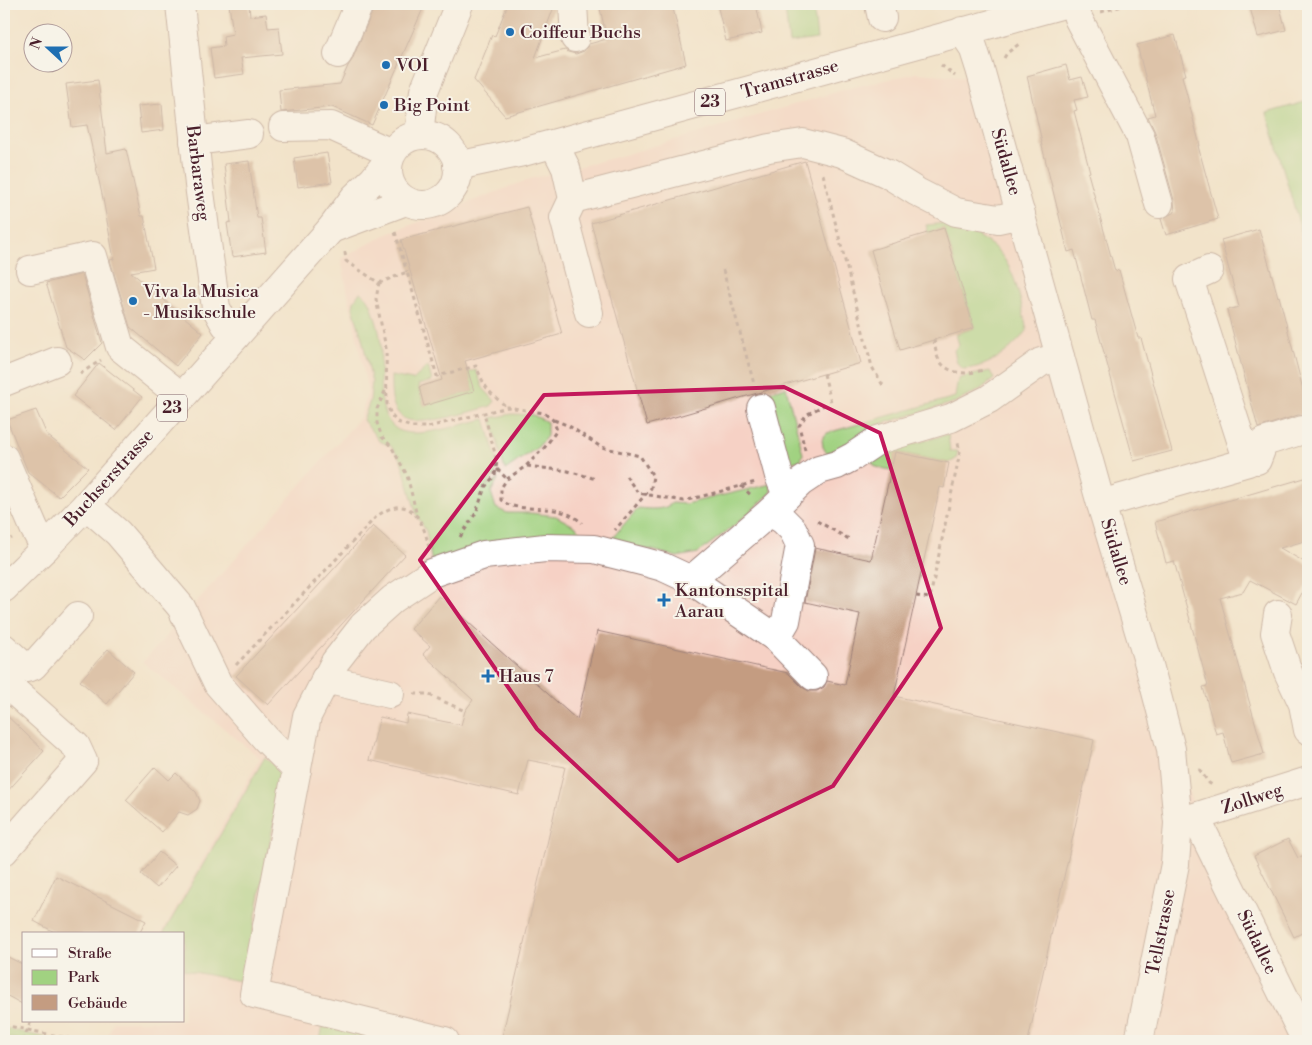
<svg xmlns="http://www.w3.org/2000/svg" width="1312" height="1045" font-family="'Libre Bodoni',serif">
<rect width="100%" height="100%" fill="#f7f3e8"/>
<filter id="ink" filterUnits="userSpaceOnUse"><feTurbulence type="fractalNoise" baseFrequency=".02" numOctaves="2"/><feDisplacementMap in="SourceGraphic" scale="10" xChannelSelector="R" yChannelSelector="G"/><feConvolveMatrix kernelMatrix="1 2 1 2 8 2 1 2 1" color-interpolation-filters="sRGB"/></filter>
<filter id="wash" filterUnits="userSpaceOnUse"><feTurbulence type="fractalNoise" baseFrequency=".0096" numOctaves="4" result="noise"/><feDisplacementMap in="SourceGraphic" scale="20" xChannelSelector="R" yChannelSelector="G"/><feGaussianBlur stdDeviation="1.12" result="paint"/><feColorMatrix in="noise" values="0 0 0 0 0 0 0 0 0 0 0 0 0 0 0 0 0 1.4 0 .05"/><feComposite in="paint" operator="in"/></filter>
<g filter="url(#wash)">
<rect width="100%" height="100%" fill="#f2e3ca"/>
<polygon fill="#f6d1c5" points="916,73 983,78 1171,749 1221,872 1306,1041 105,1041 114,1021 184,1021 184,934 161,934 260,758 143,662 360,418 368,392 341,259 385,235 530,179 617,157 847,89"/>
<g fill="#a1d281" stroke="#767856">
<polygon points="813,4 817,39 789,43 785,7"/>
<polygon points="1308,101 1308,255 1267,113"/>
<path d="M948 223 977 228 979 237C985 241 993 245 998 251 1017 272 1021 304 1027 331 1009 351 992 367 963 369L957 363 954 350 959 345 956 334 974 328 944 228 928 233 926 225Z"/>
<path d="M360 292C369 297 371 304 374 314 377 323 380 333 381 344 382 369 371 431 410 433 433 434 463 424 485 419L497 461 495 475 486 486 498 479 491 492 496 508 507 513H531L556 516 576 527 582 533V540L432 563 426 531 417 516 401 460 391 446 379 441 363 420 370 401 372 382 362 338 353 308 354 301Z"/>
<path d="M428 366 432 381 418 385 424 405 474 391 468 372 476 370 483 388 495 401 491 406C473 411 417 429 402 417 390 407 391 390 391 376L413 380Z"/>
<polygon points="990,371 994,379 978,391 956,402 884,423 861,433 841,450 830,454 826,452 823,447 822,439 827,433 955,397 957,383 960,378"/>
<polygon points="786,387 803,454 801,460 786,464 766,411 762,394"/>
<polygon points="512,414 533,415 547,422 547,436 538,447 505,470 491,418"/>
<polygon points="948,434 950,451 958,451 956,459 949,463 896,452 891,470 876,467 870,460 879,454"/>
<path d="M771 484V493L735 525 698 553 677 557 652 550 608 543 638 508C649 509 664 511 672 503L685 504Z"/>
<polygon points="265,757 283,775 244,977 239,981 184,970 184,934 163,934"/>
<polygon points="323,1025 408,1041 320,1041"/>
<polygon points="4,1028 56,1040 56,1041 22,1041 4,1037"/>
</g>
<g id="blocks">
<g fill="#c49c81">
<polygon points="229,4 249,4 250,16 266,14 268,28 279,27 282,54 241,58 244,74 214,78 210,48 224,46 223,36 233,34"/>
<polygon points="374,4 425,4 372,125 332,107 281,112 279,90 340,84 348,66 352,60 373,10"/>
<polygon points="508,4 555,4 535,58 565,50 568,52 576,54 584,51 589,44 607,39 599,4 672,4 686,64 505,116 474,80 492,35 495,36"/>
<polygon points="717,4 756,4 762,33 726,41"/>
<polygon points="1249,4 1279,4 1286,30 1258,37"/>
<polygon points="1175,35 1186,75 1182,76 1200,146 1198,146 1218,219 1166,235 1161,219 1175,212 1174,200 1155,132 1148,117 1155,115 1137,45"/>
<polygon points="1066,65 1070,80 1082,77 1088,97 1074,100 1077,110 1074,111 1090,172 1088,173 1115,271 1119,270 1138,338 1141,338 1172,451 1134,461 1095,320 1092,320 1074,250 1068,252 1041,142 1042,142 1027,76"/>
<polygon points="98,80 107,153 126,149 141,216 144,216 154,268 131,272 203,333 176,366 130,327 110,260 114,259 103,199 87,125 72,127 66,84"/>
<polygon points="162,104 164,130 141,133 138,106"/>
<polygon points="327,153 332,182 298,187 294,158"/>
<polygon points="249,161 257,218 261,218 266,252 232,257 227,223 231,222 224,164"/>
<polygon points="805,161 861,363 647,425 591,223"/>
<polygon points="527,207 562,334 465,361 474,391 424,406 419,387 442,380 401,240"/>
<polygon points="944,228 974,328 900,350 871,250"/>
<polygon points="1259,229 1278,297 1279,296 1308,409 1308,416 1298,415 1258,428 1227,310 1239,307 1221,240"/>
<polygon points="82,274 102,343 85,360 66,347 46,283"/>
<polygon points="99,363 142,397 116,430 73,396"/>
<polygon points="36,410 47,435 88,468 59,497 28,472 7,420"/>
<polygon points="895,452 949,463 944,488 940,487 894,696 1094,740 1028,1041 501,1041 565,767 528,760 519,795 369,760 380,717 406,723 407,714 461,725 465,711 473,700 423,654 430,646 411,629 439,596 577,720 597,631 788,673 802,687 809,691 817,691 824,687 827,681 845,685 860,614 805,602 815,548 871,560"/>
<polygon points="1308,477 1308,540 1280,548 1308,564 1308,582 1296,604 1250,580 1243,592 1220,598 1264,754 1231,763 1223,732 1216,734 1203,687 1208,686 1174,561 1166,563 1155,522"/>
<polygon points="373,526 405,555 268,705 236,676"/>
<polygon points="108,649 134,672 107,704 80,681"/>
<polygon points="4,713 44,751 4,795"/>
<polygon points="155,767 169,780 176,773 196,792 200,801 197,809 188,815 179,812 162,832 126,800"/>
<polygon points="1288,839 1298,858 1308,853 1308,930 1294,937 1254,856"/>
<polygon points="159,852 176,866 157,888 141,874"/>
<polygon points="56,876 146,921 139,934 58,934 34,921"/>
<polygon points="4,955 24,965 24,1005 4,994"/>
</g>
</g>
</g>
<g filter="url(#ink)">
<use href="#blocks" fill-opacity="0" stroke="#9e817a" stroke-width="1"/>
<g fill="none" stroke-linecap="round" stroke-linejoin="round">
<defs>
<g id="minor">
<polyline points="180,4 199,185 216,308 225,324 235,337"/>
<polyline points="573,4 575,38"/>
<polyline points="879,4 882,18"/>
<polyline points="1074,4 1078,18 1140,136 1159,204"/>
<polyline points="962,31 973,47 980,69 1101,504 1148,661 1171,749 1178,823 1175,864 1139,1041"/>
<polyline points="338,54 359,4"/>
<polyline points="283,127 331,126 391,153"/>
<polyline points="194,141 249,134"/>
<polyline points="554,144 566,168 573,199 564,218 589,313"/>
<polyline points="573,199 769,148 803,143 842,153 888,174 917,192 956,212 998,219 1021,214"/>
<polyline points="30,270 93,256 120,347 182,397"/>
<polyline points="4,382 57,361"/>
<polyline points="761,408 779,476 787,495"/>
<polyline points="4,458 34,528 45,548"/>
<polyline points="1257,460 1264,442 1303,430"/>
<polyline points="1101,504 1248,462 1189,279 1209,270"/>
<polyline points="86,505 118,533 181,607 218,684 266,739 297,770"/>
<polyline points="770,512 783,520 793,530 800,545 786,621 776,638"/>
<polyline points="691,580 770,512 801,482 819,470 837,465 854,456 878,440 951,418 989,399 1041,362 1060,357"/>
<polyline points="1278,614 1275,633 1288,672 1303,704 1308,730"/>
<polyline points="4,648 26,668 33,666 78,616"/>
<polyline points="325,679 390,694"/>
<polyline points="4,682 76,746 83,761 4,851"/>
<polyline points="1196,818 1306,1041"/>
<polyline points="1179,822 1308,781"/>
<polyline points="445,1041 254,994 307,716 335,662 363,626 393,599 432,573 484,555 545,548 594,549 645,562 663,567 691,580 776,638 813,676"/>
</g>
<g id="major">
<polyline points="419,135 424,91 459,4"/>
<circle cx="423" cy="170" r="35"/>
<polyline points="457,166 523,152 1064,4"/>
<polyline points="331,229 406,201"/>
<polyline points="4,588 45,548 86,505 331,229 354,198 373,180 388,161"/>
</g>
</defs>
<use href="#minor" stroke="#9e817a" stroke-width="30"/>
<use href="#major" stroke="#9e817a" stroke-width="30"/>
<g stroke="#9e817a" stroke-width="3" stroke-dasharray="4 4" stroke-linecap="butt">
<polyline points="1101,12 1129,4"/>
<polyline points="1004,58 1007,53 1019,44"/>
<polyline points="941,65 955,76"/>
<polyline points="823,174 872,367 884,387"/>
<polyline points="395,232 407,272"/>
<path d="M345 252 346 261 379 283 376 299 386 348 387 404 391 415 397 422 412 427H428L508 407 544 413 553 420 557 430 545 447 526 466 507 479 501 488V500C519 516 556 499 582 523"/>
<polyline points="723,270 754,384"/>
<path d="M379 283 407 272 437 376 476 366C485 388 488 392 507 407"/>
<path d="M934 340C935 346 936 355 939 360 948 375 969 375 983 370"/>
<polyline points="80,374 101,360"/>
<polyline points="824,374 831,402"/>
<polyline points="385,391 377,409 377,423 382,437 391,446 407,475 417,516"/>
<polyline points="554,420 569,426 601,447 640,456 653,476 651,488 615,530"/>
<polyline points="805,450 799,426 806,415 824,405"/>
<polyline points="527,466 568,471 596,479"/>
<polyline points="497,469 507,479"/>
<polyline points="626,476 638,493 684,501 756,482"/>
<polyline points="741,486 751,495"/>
<polyline points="817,521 849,539"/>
<polyline points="460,537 476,513 485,487 495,475 497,461 484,413"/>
<polyline points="4,543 12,538"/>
<polyline points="916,596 930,598 960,452 958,443"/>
<path d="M236 665 376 517C408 492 423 517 429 548"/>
<polyline points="414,694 427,694 465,711"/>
<polyline points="1199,769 1209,783 1212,785"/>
<polyline points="4,1025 81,1041"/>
<polyline points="23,1041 31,1021"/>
</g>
<use href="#minor" stroke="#fff" stroke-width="28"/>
<use href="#major" stroke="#fff" stroke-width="28"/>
</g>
</g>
<path d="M0 0H1312V1045H0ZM784 387 880 433 941 628 833 786 678 861 537 729 420 560 544 395Z" fill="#f2e3ca" fill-opacity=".55" fill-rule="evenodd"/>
<path fill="none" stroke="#c2185b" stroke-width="4" stroke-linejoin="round" d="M784 387 880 433 941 628 833 786 678 861 537 729 420 560 544 395Z"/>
<g fill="#1f6fb2" stroke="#f7f3e8" stroke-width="2">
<circle cx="510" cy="32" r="5"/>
<circle cx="386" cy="65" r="5"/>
<circle cx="384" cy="105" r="5"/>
<circle cx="133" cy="301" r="5"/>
<path d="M661.5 592.5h5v5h5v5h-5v5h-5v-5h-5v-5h5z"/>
<path d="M485.5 668.5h5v5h5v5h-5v5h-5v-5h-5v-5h5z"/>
</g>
<g text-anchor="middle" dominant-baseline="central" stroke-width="4" stroke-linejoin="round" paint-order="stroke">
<g fill="#f7f3e8" stroke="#7e5f64" stroke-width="1">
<rect x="695" y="88.5" width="30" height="27" rx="4"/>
<rect x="157" y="394.5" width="30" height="27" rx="4"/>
</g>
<g font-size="16" font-weight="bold" fill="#4a1f2b">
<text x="710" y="102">23</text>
<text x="172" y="408">23</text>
</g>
<g font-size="18" fill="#4a1f2b" stroke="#f7f3e8" text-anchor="start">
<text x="520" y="32">Coiffeur Buchs</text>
<text x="396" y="65">VOI</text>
<text x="394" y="105">Big Point</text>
<text x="143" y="291">Viva la Musica<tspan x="143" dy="21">- Musikschule</tspan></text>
<text x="675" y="590">Kantonsspital<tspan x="675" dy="21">Aarau</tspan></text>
<text x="499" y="676">Haus 7</text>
</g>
<g font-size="18" fill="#4a1f2b" stroke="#f7f3e8">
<text transform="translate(790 79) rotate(-16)">Tramstrasse</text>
<text transform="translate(1006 162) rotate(74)">Südallee</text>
<text transform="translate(198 173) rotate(83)">Barbaraweg</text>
<text transform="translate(109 478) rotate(-48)">Buchserstrasse</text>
<text transform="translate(1116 552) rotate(73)">Südallee</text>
<text transform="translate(1252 799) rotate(-18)">Zollweg</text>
<text transform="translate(1161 932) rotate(-79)">Tellstrasse</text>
<text transform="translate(1257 942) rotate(64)">Südallee</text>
</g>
</g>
<rect width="1312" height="1045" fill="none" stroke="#f7f3e8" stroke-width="20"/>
<rect x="22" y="932" width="162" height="90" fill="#f7f3e8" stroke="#b29e9c"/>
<rect x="32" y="949" width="25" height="8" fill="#ffffff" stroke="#b29e9c"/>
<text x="68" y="958" font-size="15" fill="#4a1f2b">Straße</text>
<rect x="32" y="970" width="25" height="15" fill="#a1d281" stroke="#b29e9c"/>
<text x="68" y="982" font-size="15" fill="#4a1f2b">Park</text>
<rect x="32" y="995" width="25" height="15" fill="#c49c81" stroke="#b29e9c"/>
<text x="68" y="1008" font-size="15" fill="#4a1f2b">Gebäude</text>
<g transform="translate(48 48) rotate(291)"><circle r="24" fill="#f7f3e8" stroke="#b29e9c"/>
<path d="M0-4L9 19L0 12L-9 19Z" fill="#1f6fb2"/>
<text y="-8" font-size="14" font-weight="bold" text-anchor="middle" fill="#4a1f2b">N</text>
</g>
</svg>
